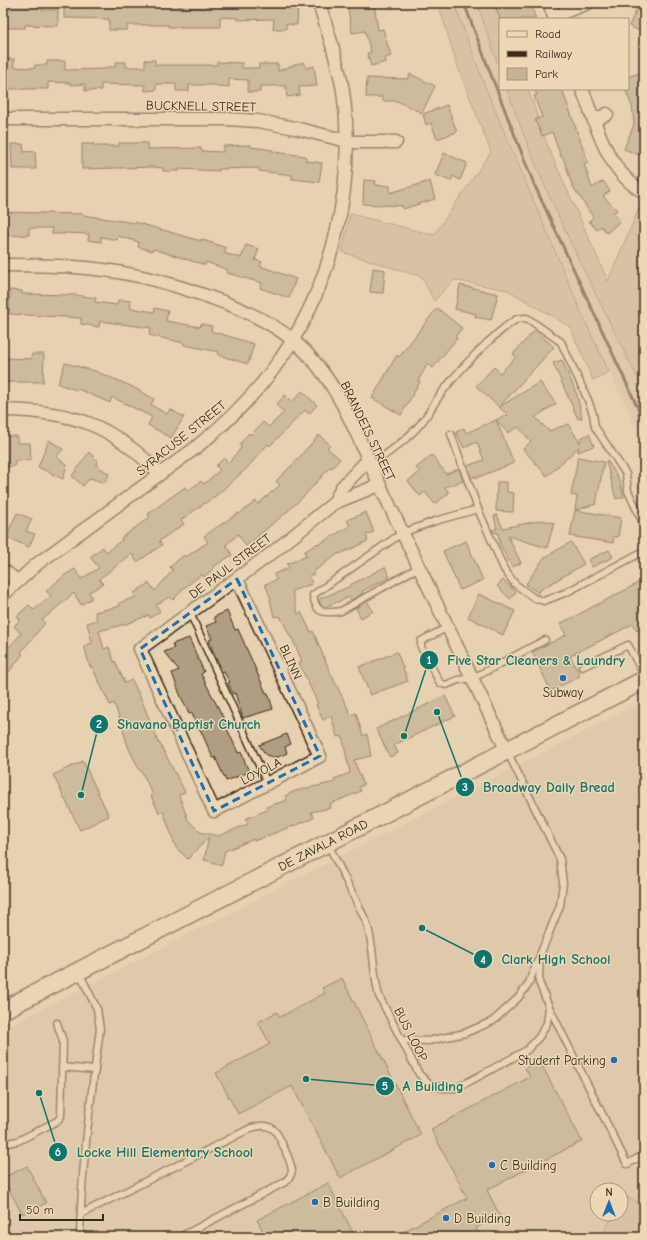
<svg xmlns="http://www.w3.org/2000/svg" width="647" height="1240" font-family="'Comic Neue',sans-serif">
<rect width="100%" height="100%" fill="#e6d1b0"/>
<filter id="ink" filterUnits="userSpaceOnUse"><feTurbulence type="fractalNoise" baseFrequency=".025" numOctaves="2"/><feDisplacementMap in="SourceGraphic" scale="8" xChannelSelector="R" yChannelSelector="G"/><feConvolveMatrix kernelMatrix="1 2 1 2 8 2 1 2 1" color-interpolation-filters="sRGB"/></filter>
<g filter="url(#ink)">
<g fill="#d6c1a2" fill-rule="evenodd">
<polygon points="454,3 477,3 500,70 500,89 507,89 518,122 554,208 644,391 644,444 584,319 486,91"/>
<path d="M644 701V1237H3V1029ZM597 1190H621V1214H597Z"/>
</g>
<g fill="#c6b295" stroke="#806e5a">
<polygon points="438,3 454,3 486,89 584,319 609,372 593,380 570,327 508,290 454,280 434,301 422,277 342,252 350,214 434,235 491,152 457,64"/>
<polygon points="477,3 499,3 500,70"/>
<path d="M507 89H528L548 147 608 281 644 196V391C595 292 543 194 507 89Z"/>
<polygon points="624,1195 644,1206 644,1237 601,1237 614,1214 621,1214 621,1200"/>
</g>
<g fill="#b19d83" stroke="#3b2a1e">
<polygon points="3,3 43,3 42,10 58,10 58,26 25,25 25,28 3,28"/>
<polygon points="64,3 116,5 116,3 180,3 180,7 206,8 206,3 264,3 264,7 284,8 284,3 298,3 297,25 286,24 286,29 273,29 274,19 238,20 238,18 220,17 220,27 168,27 169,25 127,25 127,30 109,30 109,19 64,18"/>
<polygon points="347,3 374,3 378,30 383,29 391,56 385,58 386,62 371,66 367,53 371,52 365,31 352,33"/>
<polygon points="494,3 530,3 536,19 500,19"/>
<polygon points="637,8 644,11 644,33 629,26"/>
<polygon points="5,59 14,59 14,67 35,68 35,65 47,65 47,61 65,61 65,70 106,69 106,67 115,67 116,62 126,62 126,67 145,67 145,60 155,60 155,65 217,65 217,62 242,63 242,68 259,68 259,64 278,64 278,71 303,62 306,68 314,66 317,86 299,87 300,95 287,97 286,86 260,86 260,92 248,92 248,80 229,79 229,87 216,86 216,85 189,85 189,91 176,91 176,84 156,84 156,90 145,91 145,85 101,84 101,90 85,91 85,84 71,85 71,83 48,82 48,89 3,89"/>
<polygon points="644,71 644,157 624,149 634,124 632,106 625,89 628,89 628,77"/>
<polygon points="410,74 435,86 422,113 397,101 383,101 383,97 366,97 367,78 408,79"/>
<polygon points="534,89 562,89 588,162 584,164 592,188 603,181 610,191 603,196 617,210 613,213 620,221 607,233 601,226 597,230 589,221 593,217 572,185 563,157 561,157 552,132 542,136 535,120 542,117 534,96 537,95"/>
<polygon points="447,105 457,132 437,139 431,123 426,125 423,114"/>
<polygon points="119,143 147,143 148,149 201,148 201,151 223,152 223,146 251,145 251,147 273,150 273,152 306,156 306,161 322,163 319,182 292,179 292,175 259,171 259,168 219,169 219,171 179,169 179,171 163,171 163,168 153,167 82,169 82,144 94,144 94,146 119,146"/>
<polygon points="11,144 23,144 24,152 35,151 36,169 12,169"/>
<polygon points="444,153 467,163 460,180 453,176 451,181 435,175"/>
<polygon points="364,180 376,181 375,185 390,186 390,193 430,181 435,199 403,209 402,206 363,204"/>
<polygon points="3,212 83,214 83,215 135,223 135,222 201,241 201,239 226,248 224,253 241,258 246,245 259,249 255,260 262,262 260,266 296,279 289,298 260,288 262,283 227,273 228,270 206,262 205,265 153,249 152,251 138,247 139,242 118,236 117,240 101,237 101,242 88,240 89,234 64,233 64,234 52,234 52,228 29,228 29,235 3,236"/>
<polygon points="373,268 385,270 383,293 370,292"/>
<polygon points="460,285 498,294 491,320 475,317 476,314 455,309"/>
<polygon points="10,290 22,291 22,294 75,295 96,298 95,302 117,305 118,300 131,301 130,308 154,312 155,308 168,311 166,321 200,327 201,324 212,326 211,331 254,344 248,364 218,355 219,352 184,345 184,343 149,335 151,328 100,321 99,327 81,324 81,318 9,314"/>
<polygon points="437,308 462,328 455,337 457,338 433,368 428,363 418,381 420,382 401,415 372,398 397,355 399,357"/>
<polygon points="535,330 554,347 499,407 476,386 494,367 500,373 516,357 513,354"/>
<polygon points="32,354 44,354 43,382 3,382 3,358 31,359"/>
<polygon points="562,360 577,395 582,418 578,419 553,363"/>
<polygon points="65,363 95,371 133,387 154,399 151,405 167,414 170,409 184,417 171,438 148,425 152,417 112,397 110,403 78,389 77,390 58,384"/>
<polygon points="540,382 556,404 535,417 549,431 568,424 580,443 581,438 589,434 594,446 578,452 579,447 547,476 523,449 531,441 518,427 508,433 496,420 508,415 499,407"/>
<polygon points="302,391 317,405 309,414 305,410 270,446 268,444 246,469 218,494 181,520 184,524 159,541 162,545 137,562 132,554 99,579 103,584 89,592 92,598 81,605 74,593 42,620 45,623 21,652 23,654 8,673 3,670 3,654 21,634 14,626 20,620 17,616 29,605 34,610 51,596 46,591 65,575 75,569 81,579 99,568 90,557 103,547 106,552 122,540 121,538 150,517 148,514 185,487 188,491 201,481 204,484 220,470 216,466 224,458 229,463 241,448 240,444 249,433 251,435 263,422 269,427 284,412 276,405 285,395 292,402"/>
<polygon points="496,420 514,463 476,478 476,476 471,478 467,466 484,460 477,442 464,448 456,432 464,428 466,433"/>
<polygon points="319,435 330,445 327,448 340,459 332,468 330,467 307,493 288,511 246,546 238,534 226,545 232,555 213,567 214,568 204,577 202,574 184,588 173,600 169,597 156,605 160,611 150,618 149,615 126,624 99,631 104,649 109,647 114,662 115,661 125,683 132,680 142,701 151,724 152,723 158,743 159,742 185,792 179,795 188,820 200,832 218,836 248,824 245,819 267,810 266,807 287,800 285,796 295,791 335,782 334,779 350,773 342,736 337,737 331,716 323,720 316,705 318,704 299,663 302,661 292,638 291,638 280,616 274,617 270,599 271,599 265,584 276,580 274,574 289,568 287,564 307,556 304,552 318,543 319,544 350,526 347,520 366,512 374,532 366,535 368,541 340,554 339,553 313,572 314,574 309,576 312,584 292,591 298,614 301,612 311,632 313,631 330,672 351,715 356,713 363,736 367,734 371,756 354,760 364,785 359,787 361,791 330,804 331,808 311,812 314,818 254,841 254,839 225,851 222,865 204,860 209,837 188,859 176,848 163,811 159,813 151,796 153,795 141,770 140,771 129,749 123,731 124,731 114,703 110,705 92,667 90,667 84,646 92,643 87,623 97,620 95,612 120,606 119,603 136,597 134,593 149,583 155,591 173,570 170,567 184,555 186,557 208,542 204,536 238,513 239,514 256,501 258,504 280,485 276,481 293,464"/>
<polygon points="4,436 17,436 17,443 30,443 31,460 15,461 15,466 5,467"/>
<polygon points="49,440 63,449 56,457 67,465 63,479 38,467"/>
<polygon points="89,452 97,460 96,465 109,474 105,483 90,478 83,486 72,476"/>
<polygon points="432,455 446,474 459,469 463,481 445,487 449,493 435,504 425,492 420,496 408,481 420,472 416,468"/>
<polygon points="578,457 604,462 596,504 575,510 577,496 571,495"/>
<polygon points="607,460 619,479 624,497 616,499 606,461"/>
<polygon points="497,482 507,482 507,492 514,493 513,512 496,511"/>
<polygon points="575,510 621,518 618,537 614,536 613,543 570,536"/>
<polygon points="17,513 32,519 26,531 35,534 29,547 6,537"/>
<polygon points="497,515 503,528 543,520 554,523 547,548 508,536 521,563 512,567 500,545 498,533 493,532 492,530 497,529 494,516"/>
<polygon points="466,541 483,580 460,590 443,551"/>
<polygon points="571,542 584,564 540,590 538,593 526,584 544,558"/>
<polygon points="609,550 613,557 592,567 588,560"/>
<polygon points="385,567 390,577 362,591 363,593 351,600 350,597 325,607 320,604 319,599 351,586 350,585"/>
<polygon points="503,580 516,592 510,599 497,586"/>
<polygon points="644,580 644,627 637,631 633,624 570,656 580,676 551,691 532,652 566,635 560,624"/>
<polygon points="479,594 515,611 503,635 468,617"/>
<polygon points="367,601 373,611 361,618 356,608"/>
<polygon points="227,611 235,630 238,629 266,693 268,693 273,709 243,718 235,693 233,694 228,683 230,682 215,657 209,640 212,639 206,626 216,622 214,617"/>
<polygon points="189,638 204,672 201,674 227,725 226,726 238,753 241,752 249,772 226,781 215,757 213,758 200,729 197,729 192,713 189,714 181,697 172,673 179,670 164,652 174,648 172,644"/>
<polygon points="397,652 408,681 370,695 359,667"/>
<polygon points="445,696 455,716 394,745 398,753 390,757 376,729"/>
<polygon points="287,734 291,744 285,747 287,753 278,757 273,757 266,755 259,745"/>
<polygon points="83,761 109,816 80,830 53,775"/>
<polygon points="342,978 421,1135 340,1178 292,1086 238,1114 216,1073 270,1044 258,1022 277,1012 280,1017 325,993 322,988"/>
<polygon points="539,1060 582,1141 487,1190 500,1216 476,1228 481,1237 393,1237 467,1198 431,1129 530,1077 525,1068"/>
<polygon points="27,1166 46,1203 22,1214 3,1178"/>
<polygon points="328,1183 355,1237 266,1237 257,1220"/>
</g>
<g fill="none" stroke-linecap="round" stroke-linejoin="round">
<defs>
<g id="service">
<polyline points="451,434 478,509"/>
<path d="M371 466C389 451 408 440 422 422 430 412 435 401 443 391 461 368 491 336 515 320 518 318 523 318 527 318L561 342 588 400 593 414 595 427 626 474 628 491 644 525"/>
<path d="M419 567 341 611C324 614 316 614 313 595L402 533 435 521 478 509 504 569 515 584 534 598 544 601 567 592 644 551"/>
<polyline points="190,613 267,783"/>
<polyline points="448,627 421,641 421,647 440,683 446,685 458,680 473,678 545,640"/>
<polyline points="582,667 628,645 644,675"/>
<polyline points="507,751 560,859 563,883 560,906 540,955 539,982 549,1007 627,1164 644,1155"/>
<path d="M328 844 366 921C375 946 372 971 379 996L419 1074 430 1085 443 1088H457L527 1050 539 1037 547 1023 549 1007"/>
<path d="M79 972 97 1009 100 1029C91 1098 81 1167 80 1237"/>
<polyline points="402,1040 428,1041 465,1033 493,1021 518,998 528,985 538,960"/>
<polyline points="62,1067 95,1070"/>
<polyline points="3,1140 7,1143 18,1141 57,1121 61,1116 63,1041 57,1023"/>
<path d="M81 1214 251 1128C259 1126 266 1124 273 1129 278 1132 292 1164 292 1171 291 1176 288 1179 285 1182L180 1237"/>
</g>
<g id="minor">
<polyline points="549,3 555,19"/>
<polyline points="554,16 588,3"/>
<path d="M582 89C597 126 607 172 644 192"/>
<polyline points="3,119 227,119 258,121 295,128 351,142 396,142"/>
<polyline points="595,120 607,114"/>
<path d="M3 265C48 265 94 266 138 276 167 282 195 292 223 302 246 311 275 325 294 341 341 381 359 443 385 496 426 581 467 666 507 751"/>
<path d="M3 410C73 411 111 424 160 474"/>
<polyline points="334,503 342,487 368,460"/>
<polyline points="3,570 17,581"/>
<polyline points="237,579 320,756 214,811 140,649 272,553 334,503 379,485"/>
<path d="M3 595 37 564 194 449C223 426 249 401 271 372 331 293 357 189 343 91 338 61 328 32 319 3"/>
</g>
<polyline id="secondary" points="3,1010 644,680"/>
</defs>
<use href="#service" stroke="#3b2a1e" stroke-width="9"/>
<use href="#minor" stroke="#3b2a1e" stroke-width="15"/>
<use href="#secondary" stroke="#3b2a1e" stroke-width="20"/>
<use href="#service" stroke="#edd8b6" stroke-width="6"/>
<use href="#minor" stroke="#edd8b6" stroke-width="12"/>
<use href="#secondary" stroke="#edd8b6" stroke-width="17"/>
<polyline stroke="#3b2a1e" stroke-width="3" points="464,3 493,80 534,184 644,421"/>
</g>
</g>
<path d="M0 0H647V1240H0ZM237 579 320 756 214 811 140 649Z" fill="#e6d1b0" fill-opacity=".55" fill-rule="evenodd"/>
<path fill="none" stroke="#1f6fb2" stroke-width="3" stroke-dasharray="8 5" stroke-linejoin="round" d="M237 579 320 756 214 811 140 649Z"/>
<g fill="#1f6fb2" stroke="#edd8b6" stroke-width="1.5">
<circle cx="563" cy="678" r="4"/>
<circle cx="614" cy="1060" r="4"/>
<circle cx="492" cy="1165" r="4"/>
<circle cx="315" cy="1202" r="4"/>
<circle cx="446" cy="1218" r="4"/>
</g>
<g text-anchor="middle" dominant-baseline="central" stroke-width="3" stroke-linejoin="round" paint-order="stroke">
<g font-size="13" fill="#3b2a1e" stroke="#edd8b6">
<text transform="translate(201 106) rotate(1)">BUCKNELL STREET</text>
<text transform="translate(368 431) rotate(64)">BRANDEIS STREET</text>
<text transform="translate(181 438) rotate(-39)">SYRACUSE STREET</text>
<text transform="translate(230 566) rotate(-37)">DE PAUL STREET</text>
<text transform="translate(291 662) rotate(65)">BLINN</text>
<text transform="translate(261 771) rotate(-27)">LOYOLA</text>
<text transform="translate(323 845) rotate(-27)">DE ZAVALA ROAD</text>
<text transform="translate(411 1034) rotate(63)">BUS LOOP</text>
</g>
<g font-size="13" fill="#3b2a1e" stroke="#edd8b6" text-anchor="start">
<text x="563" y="692" text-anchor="middle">Subway</text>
<text x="606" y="1060" text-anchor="end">Student Parking</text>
<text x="500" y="1165">C Building</text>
<text x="323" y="1202">B Building</text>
<text x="454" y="1218">D Building</text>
</g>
</g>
<path fill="none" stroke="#0f766e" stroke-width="1.5" d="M404 736L429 660M81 795L99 724M437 712L465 787M422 928L483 959M306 1079L385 1086M39 1093L58 1152"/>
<g fill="#0f766e" stroke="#edd8b6" stroke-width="1.5">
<circle cx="404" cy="736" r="4"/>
<circle cx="81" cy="795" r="4"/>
<circle cx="437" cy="712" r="4"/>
<circle cx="422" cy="928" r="4"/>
<circle cx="306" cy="1079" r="4"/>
<circle cx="39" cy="1093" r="4"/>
<circle cx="429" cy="660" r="10"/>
<circle cx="99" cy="724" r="10"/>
<circle cx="465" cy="787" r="10"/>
<circle cx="483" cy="959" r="10"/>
<circle cx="385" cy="1086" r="10"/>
<circle cx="58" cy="1152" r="10"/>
</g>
<g font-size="12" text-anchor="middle" font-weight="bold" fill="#fff">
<text x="429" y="664">1</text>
<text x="99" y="728">2</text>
<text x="465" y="791">3</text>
<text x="483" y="964">4</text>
<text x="385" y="1090">5</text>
<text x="58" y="1156">6</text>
</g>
<g font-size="14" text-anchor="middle" font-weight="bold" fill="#0f766e" stroke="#edd8b6" stroke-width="3" stroke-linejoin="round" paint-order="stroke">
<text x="536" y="665">Five Star Cleaners &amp; Laundry</text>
<text x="189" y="729">Shavano Baptist Church</text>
<text x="549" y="792">Broadway Daily Bread</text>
<text x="556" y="964">Clark High School</text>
<text x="433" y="1091">A Building</text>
<text x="165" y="1157">Locke Hill Elementary School</text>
</g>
<rect width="647" height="1240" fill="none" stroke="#edd8b6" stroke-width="16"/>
<rect x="8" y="8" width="631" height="1224" fill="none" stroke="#3b2a1e" stroke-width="1.5" filter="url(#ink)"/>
<rect x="499" y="18" width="130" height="72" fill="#edd8b6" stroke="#a69279"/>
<rect x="507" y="31" width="20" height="6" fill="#edd8b6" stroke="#a69279"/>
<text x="535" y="38" font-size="12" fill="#3b2a1e">Road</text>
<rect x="507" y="51" width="20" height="6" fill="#3b2a1e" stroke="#a69279"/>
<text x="535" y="58" font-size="12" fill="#3b2a1e">Railway</text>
<rect x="507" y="68" width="20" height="12" fill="#c6b295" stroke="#a69279"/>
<text x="535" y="78" font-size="12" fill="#3b2a1e">Park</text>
<g transform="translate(609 1202)"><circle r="19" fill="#edd8b6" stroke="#a69279"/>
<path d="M0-3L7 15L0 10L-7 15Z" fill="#1f6fb2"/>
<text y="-6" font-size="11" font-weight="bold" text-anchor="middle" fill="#3b2a1e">N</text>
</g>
<path d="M20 1214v6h83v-6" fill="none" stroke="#3b2a1e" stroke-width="2"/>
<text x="26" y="1214" font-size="12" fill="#3b2a1e" stroke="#edd8b6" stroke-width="3" paint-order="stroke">50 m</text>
</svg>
